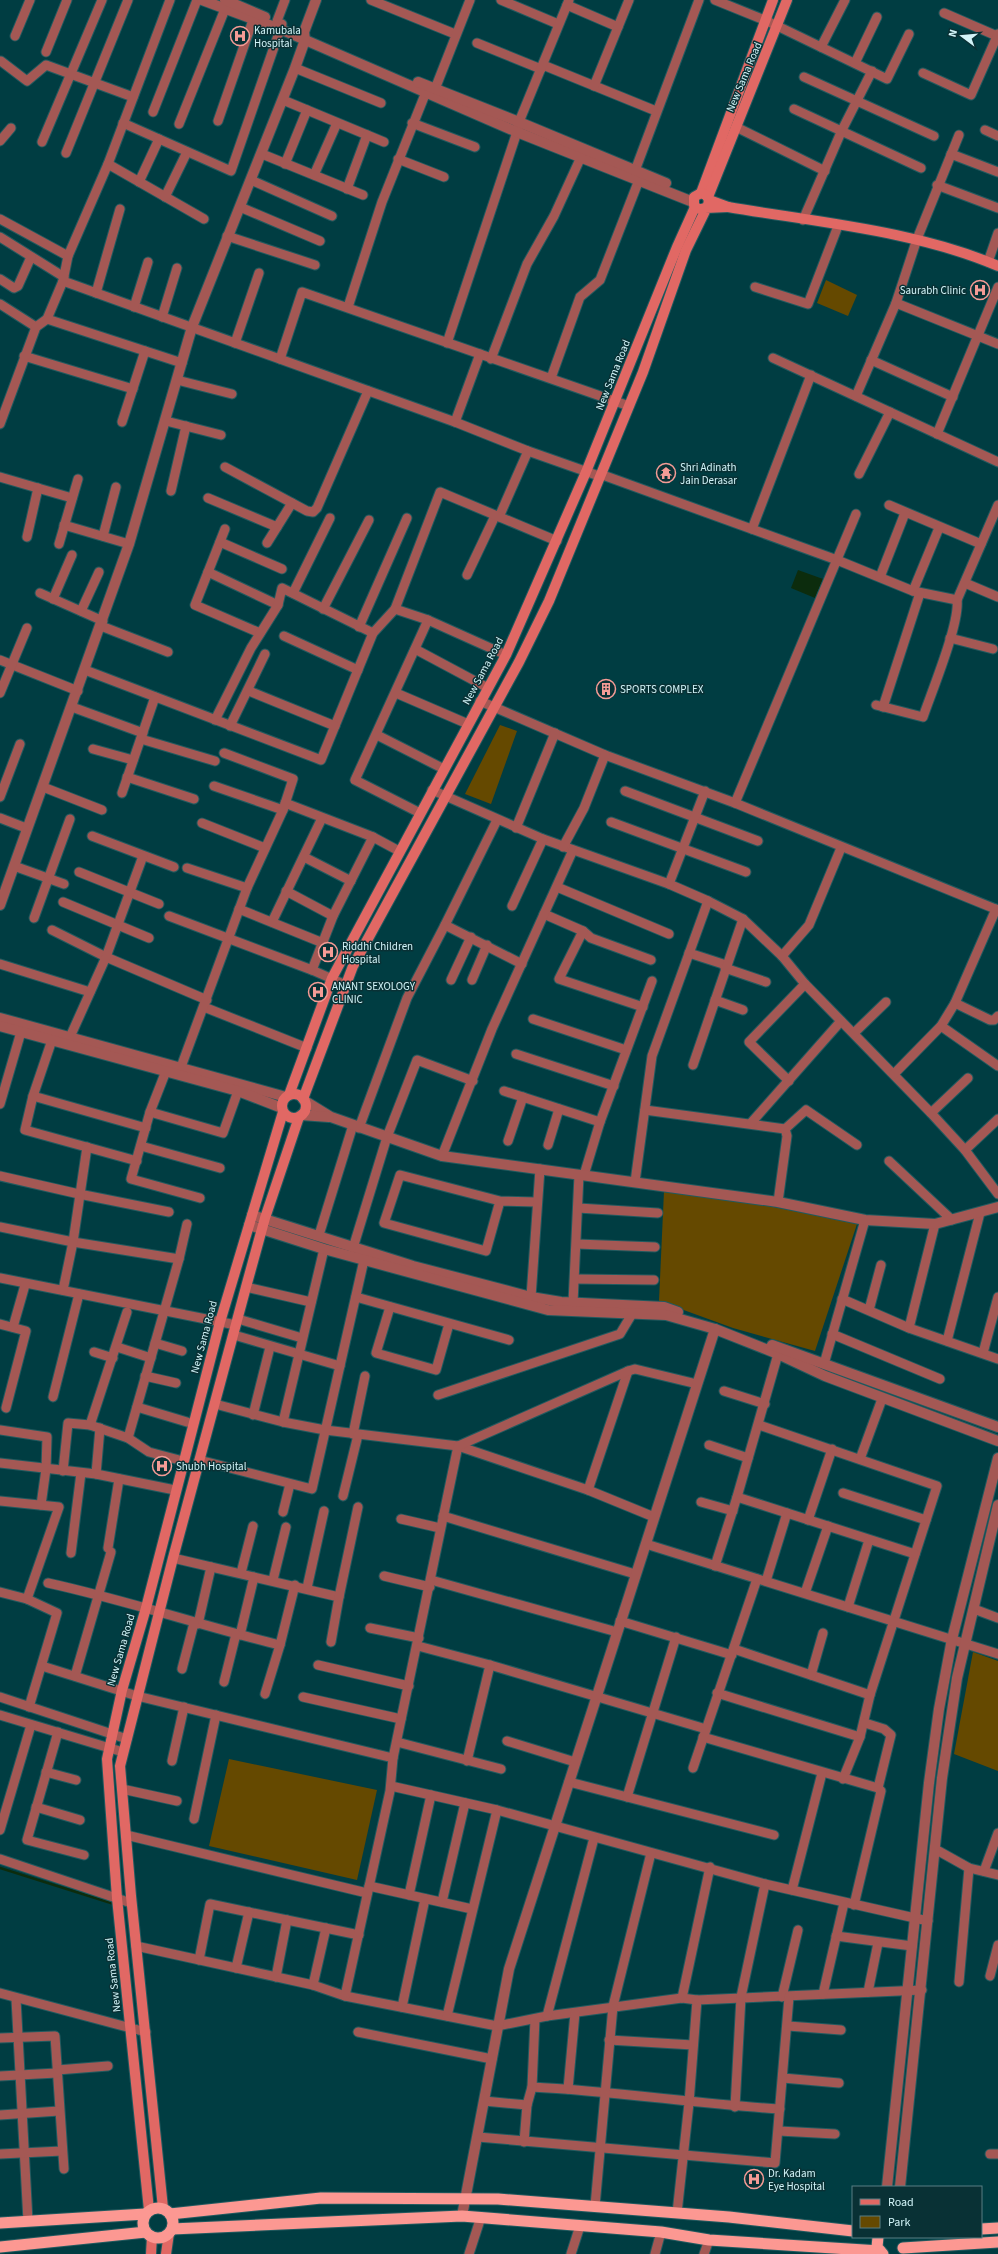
<svg xmlns="http://www.w3.org/2000/svg" width="998" height="2254" font-family="'Source Sans 3',sans-serif">
<rect width="100%" height="100%" fill="#003d42"/>
<g fill="#654900">
<polygon points="826,280 857,295 848,316 817,303"/>
<polygon points="500,725 517,731 491,804 465,794"/>
<polygon points="664,1191 760,1204 857,1224 815,1351 733,1328 659,1301"/>
<polygon points="973,1652 998,1661 998,1771 954,1754"/>
<polygon points="229,1759 377,1790 357,1880 209,1846"/>
</g>
<polygon fill="#0c2c0d" points="798,570 823,579 815,598 791,588"/>
<g fill="none" stroke-linecap="round" stroke-linejoin="round">
<polyline stroke="#0c2c0d" stroke-width="2.5" points="0,1868 114,1904"/>
<defs>
<g id="minor">
<polyline points="371,0 455,34"/>
<polyline points="501,0 558,24"/>
<polyline points="715,0 767,21 887,79 909,34"/>
<polyline points="567,5 618,27"/>
<polyline points="944,13 997,36"/>
<polyline points="277,21 285,0"/>
<polyline points="15,36 30,0"/>
<polyline points="477,43 541,69"/>
<polyline points="821,47 845,0"/>
<polyline points="46,52 67,0"/>
<polyline points="1,61 27,81 46,65 133,97"/>
<polyline points="855,63 877,17"/>
<polyline points="543,65 656,111"/>
<polyline points="295,68 381,103"/>
<polyline points="923,73 971,95 998,34"/>
<polyline points="804,77 934,136"/>
<polyline points="594,86 629,0"/>
<polyline points="435,89 470,0"/>
<polyline points="283,100 384,142"/>
<polyline points="794,109 921,168"/>
<polyline points="153,112 197,0"/>
<polyline points="218,121 253,20"/>
<polyline points="123,123 231,171 282,24"/>
<polyline points="412,123 475,147"/>
<polyline points="179,124 225,9"/>
<polyline points="736,127 825,171"/>
<polyline points="985,130 998,136"/>
<polyline points="0,141 11,128"/>
<polyline points="42,142 102,0"/>
<polyline points="66,153 128,0"/>
<polyline points="262,154 363,195"/>
<polyline points="951,154 998,172"/>
<polyline points="398,159 444,177"/>
<polyline points="108,164 204,219"/>
<polyline points="285,164 307,110"/>
<polyline points="314,175 337,123"/>
<polyline points="633,176 699,0"/>
<polyline points="251,180 332,216"/>
<polyline points="139,182 159,139"/>
<polyline points="937,185 998,208"/>
<polyline points="347,189 367,135"/>
<polyline points="165,197 187,152"/>
<polyline points="240,207 320,241"/>
<polyline points="0,219 68,256"/>
<polyline points="803,220 842,130 872,71"/>
<polyline points="227,236 315,265"/>
<polyline points="0,237 64,277"/>
<polyline points="988,262 998,233"/>
<polyline points="0,279 14,288 18,286 31,257"/>
<polyline points="63,281 455,422 528,451 599,476"/>
<polyline points="755,287 808,304 838,226"/>
<polyline points="96,293 120,209"/>
<polyline points="896,303 998,344"/>
<polyline points="0,304 36,327"/>
<polyline points="134,307 148,262"/>
<polyline points="348,307 382,202 428,87"/>
<polyline points="162,317 177,268"/>
<polyline points="47,319 182,363"/>
<polyline points="235,343 259,273"/>
<polyline points="447,343 517,132 519,122 569,0"/>
<polyline points="24,356 133,389"/>
<polyline points="773,358 998,462"/>
<polyline points="280,359 302,292 629,406"/>
<polyline points="491,359 527,264 554,216 581,157"/>
<polyline points="871,360 953,397"/>
<polyline points="551,378 580,297 600,280 639,180"/>
<polyline points="177,380 232,394"/>
<polyline points="856,396 896,303 917,239 959,135"/>
<polyline points="166,421 221,435"/>
<polyline points="122,422 145,351"/>
<polyline points="455,422 480,354"/>
<polyline points="0,424 36,327 47,319 63,281 68,256 108,164 170,0"/>
<polyline points="937,434 998,287"/>
<polyline points="225,467 307,511 313,512 317,508 368,391"/>
<polyline points="600,474 837,560 913,591 957,600"/>
<polyline points="859,474 890,412"/>
<polyline points="0,477 72,498"/>
<polyline points="171,491 186,426"/>
<polyline points="208,498 277,527"/>
<polyline points="889,505 981,544"/>
<polyline points="499,517 528,451"/>
<polyline points="64,525 129,544"/>
<polyline points="225,529 195,605 260,633"/>
<polyline points="752,529 811,375"/>
<polyline points="103,536 116,487"/>
<polyline points="27,537 38,488"/>
<polyline points="220,542 282,569"/>
<polyline points="267,543 292,503"/>
<polyline points="59,544 78,479"/>
<polyline points="208,572 278,605"/>
<polyline points="467,575 495,516"/>
<polyline points="880,577 905,513"/>
<polyline points="965,583 998,597"/>
<polyline points="913,591 939,528"/>
<polyline points="40,593 103,621"/>
<polyline points="293,593 330,518"/>
<polyline points="53,599 72,555"/>
<polyline points="323,609 369,520"/>
<polyline points="395,609 440,492 557,541"/>
<polyline points="81,611 99,572"/>
<polyline points="101,626 168,652"/>
<polyline points="359,627 407,518"/>
<polyline points="284,636 358,670"/>
<polyline points="950,638 993,649"/>
<polyline points="415,649 488,688"/>
<polyline points="0,660 78,691"/>
<polyline points="85,670 321,760 373,633 395,609 428,620 506,655"/>
<polyline points="249,691 335,726"/>
<polyline points="0,693 27,628"/>
<polyline points="396,693 468,724"/>
<polyline points="480,701 605,755 735,803 998,910"/>
<path d="M876 705 923 717C932 691 960 623 957 600L998 505"/>
<polyline points="72,707 143,733"/>
<polyline points="883,707 920,593"/>
<polyline points="215,720 251,648 278,605 282,588 373,633"/>
<polyline points="230,726 265,654"/>
<polyline points="377,735 444,769"/>
<polyline points="141,739 215,761"/>
<polyline points="93,749 133,760"/>
<polyline points="127,777 194,799"/>
<polyline points="214,786 283,810"/>
<polyline points="43,787 102,810"/>
<polyline points="432,790 543,839 669,884 708,901 743,919 782,956 805,984 931,1113 965,1150 998,1194"/>
<polyline points="625,791 758,841"/>
<polyline points="122,793 155,697"/>
<polyline points="0,797 20,744"/>
<polyline points="285,803 373,837 399,851"/>
<polyline points="735,803 856,514"/>
<polyline points="420,813 355,780 428,620"/>
<polyline points="0,818 26,828"/>
<polyline points="611,822 746,872"/>
<polyline points="202,823 265,848"/>
<polyline points="516,828 555,733"/>
<polyline points="92,836 174,867"/>
<polyline points="563,847 584,808 605,755"/>
<polyline points="304,857 351,881"/>
<polyline points="14,866 64,884"/>
<polyline points="187,868 247,888"/>
<polyline points="79,872 159,904"/>
<polyline points="669,884 705,791"/>
<polyline points="557,887 669,934"/>
<polyline points="286,891 333,916"/>
<polyline points="63,902 149,938"/>
<polyline points="512,906 543,839"/>
<polyline points="239,909 323,943"/>
<polyline points="544,914 583,931 591,938 651,960"/>
<polyline points="169,916 312,970 346,985"/>
<polyline points="34,918 70,819"/>
<polyline points="272,922 322,818"/>
<polyline points="445,925 497,820"/>
<polyline points="52,930 106,957 207,1000"/>
<polyline points="583,931 559,979 643,1007"/>
<polyline points="689,953 726,965"/>
<polyline points="782,956 809,925 841,848"/>
<polyline points="0,964 90,992"/>
<polyline points="725,968 766,982"/>
<polyline points="312,970 333,916 373,837"/>
<polyline points="451,980 471,937"/>
<polyline points="472,980 487,945"/>
<polyline points="715,1000 743,1010"/>
<polyline points="955,1003 990,1020 994,1020 998,1016"/>
<polyline points="204,1007 307,1048"/>
<polyline points="533,1019 626,1050"/>
<polyline points="941,1026 998,1066"/>
<polyline points="854,1033 886,1002"/>
<polyline points="70,1037 106,957 143,856"/>
<polyline points="52,1040 33,1096 25,1130 137,1161"/>
<polyline points="516,1054 614,1086"/>
<polyline points="693,1065 743,919"/>
<polyline points="181,1067 247,888 283,810 293,779 224,753"/>
<polyline points="166,1071 150,1112 131,1179 200,1198"/>
<polyline points="894,1074 941,1026 955,1003 996,909"/>
<polyline points="789,1081 749,1042 805,984"/>
<polyline points="504,1091 600,1122"/>
<polyline points="33,1096 146,1128"/>
<polyline points="0,1104 21,1032"/>
<polyline points="645,1110 785,1129 787,1136 778,1202"/>
<polyline points="150,1112 223,1133 238,1091"/>
<polyline points="931,1113 968,1078"/>
<polyline points="751,1123 841,1021"/>
<polyline points="359,1128 407,998 445,925 522,964"/>
<polyline points="785,1129 806,1110 857,1145"/>
<polyline points="508,1141 523,1097"/>
<polyline points="548,1145 559,1109"/>
<polyline points="141,1146 220,1168"/>
<polyline points="965,1150 998,1119"/>
<polyline points="442,1156 492,1029 573,850"/>
<polyline points="889,1161 952,1220"/>
<polyline points="584,1175 600,1122 652,981"/>
<polyline points="0,1176 79,1194 169,1212"/>
<polyline points="635,1182 652,1056 708,901"/>
<polyline points="500,1201 486,1251 384,1223 400,1175 500,1201 536,1202"/>
<polyline points="578,1208 658,1213"/>
<polyline points="0,1227 73,1242 179,1259"/>
<polyline points="319,1235 353,1125"/>
<polyline points="577,1244 655,1247"/>
<polyline points="353,1248 387,1137 417,1060 473,1081"/>
<polyline points="0,1278 236,1325"/>
<polyline points="575,1279 654,1280"/>
<polyline points="246,1287 311,1302"/>
<polyline points="63,1290 73,1242 87,1147"/>
<polyline points="356,1297 509,1340"/>
<polyline points="531,1297 540,1169"/>
<polyline points="842,1299 909,1328 998,1359"/>
<polyline points="573,1303 579,1175"/>
<polyline points="390,1307 376,1353 436,1370 449,1324"/>
<polyline points="869,1310 881,1265"/>
<polyline points="238,1319 302,1338"/>
<polyline points="0,1324 26,1331 6,1408"/>
<polyline points="13,1327 25,1285"/>
<polyline points="909,1328 935,1224"/>
<polyline points="832,1334 940,1379"/>
<polyline points="234,1335 340,1366"/>
<polyline points="947,1341 980,1213"/>
<polyline points="155,1343 182,1351"/>
<polyline points="117,1347 151,1358"/>
<polyline points="94,1352 113,1358"/>
<polyline points="983,1353 998,1297"/>
<polyline points="824,1364 865,1220"/>
<polyline points="145,1376 176,1383"/>
<polyline points="724,1391 765,1404"/>
<polyline points="438,1395 620,1334 632,1314"/>
<polyline points="53,1397 79,1294"/>
<polyline points="215,1404 283,1422 325,1430 458,1446 588,1490 654,1517"/>
<polyline points="137,1407 187,1422"/>
<polyline points="253,1415 270,1347"/>
<polyline points="283,1422 324,1249"/>
<polyline points="90,1425 127,1312"/>
<polyline points="759,1425 937,1486 870,1695 860,1737 843,1779"/>
<polyline points="0,1430 47,1437 46,1469 41,1505"/>
<polyline points="353,1434 365,1376"/>
<polyline points="128,1438 179,1259 187,1224"/>
<polyline points="709,1445 748,1458"/>
<polyline points="860,1459 882,1399"/>
<polyline points="199,1460 312,1489 364,1260"/>
<polyline points="0,1463 96,1474 175,1490"/>
<polyline points="63,1471 68,1423 90,1425 128,1438 149,1452 183,1461"/>
<polyline points="96,1474 100,1428"/>
<polyline points="588,1490 628,1371"/>
<polyline points="843,1493 926,1520"/>
<polyline points="343,1496 358,1435"/>
<polyline points="737,1497 915,1554"/>
<polyline points="0,1501 59,1507 27,1599"/>
<polyline points="701,1502 733,1511"/>
<polyline points="283,1512 290,1484"/>
<polyline points="443,1516 635,1574"/>
<polyline points="401,1519 440,1528"/>
<polyline points="808,1520 832,1449"/>
<polyline points="646,1544 998,1654"/>
<polyline points="108,1548 119,1479"/>
<polyline points="71,1553 81,1473"/>
<polyline points="173,1558 339,1597 331,1642"/>
<polyline points="715,1566 737,1497 778,1354"/>
<polyline points="241,1573 253,1526"/>
<polyline points="384,1576 430,1587"/>
<polyline points="273,1580 286,1527"/>
<polyline points="431,1580 617,1632"/>
<polyline points="766,1581 787,1513"/>
<path d="M48 1583C126 1600 202 1626 280 1645"/>
<polyline points="307,1588 324,1511"/>
<polyline points="0,1592 27,1599 57,1613 29,1707"/>
<polyline points="805,1593 828,1526"/>
<polyline points="339,1597 358,1507"/>
<polyline points="848,1607 869,1540"/>
<polyline points="974,1609 998,1618"/>
<polyline points="620,1621 732,1655"/>
<polyline points="198,1624 211,1567"/>
<polyline points="370,1628 419,1638"/>
<polyline points="240,1635 254,1577"/>
<polyline points="418,1646 490,1665 706,1729"/>
<polyline points="734,1649 870,1695"/>
<polyline points="318,1665 409,1686"/>
<polyline points="42,1666 137,1696 393,1758"/>
<polyline points="182,1669 194,1623"/>
<polyline points="811,1675 823,1633"/>
<polyline points="75,1676 111,1552"/>
<polyline points="224,1682 236,1634"/>
<polyline points="717,1693 860,1737"/>
<polyline points="265,1694 280,1645 295,1585"/>
<polyline points="0,1697 127,1739"/>
<polyline points="303,1697 401,1719"/>
<polyline points="0,1715 123,1752"/>
<polyline points="865,1723 884,1729 891,1735 878,1788"/>
<polyline points="58,1732 27,1840 84,1855"/>
<polyline points="703,1737 878,1788 881,1791 854,1905"/>
<polyline points="507,1741 575,1762"/>
<polyline points="397,1742 501,1769"/>
<polyline points="172,1761 184,1707"/>
<polyline points="467,1761 490,1665"/>
<polyline points="693,1768 757,1579"/>
<polyline points="46,1772 76,1780"/>
<polyline points="569,1782 774,1835"/>
<polyline points="391,1786 497,1810 765,1884 928,1921"/>
<polyline points="122,1789 177,1801"/>
<polyline points="627,1797 676,1637"/>
<polyline points="36,1807 80,1820"/>
<polyline points="194,1819 216,1715"/>
<polyline points="0,1830 31,1725"/>
<polyline points="126,1835 367,1893"/>
<polyline points="935,1849 969,1868 998,1875"/>
<polyline points="0,1859 131,1903"/>
<polyline points="984,1871 998,1833"/>
<polyline points="369,1886 472,1909"/>
<polyline points="792,1890 822,1773"/>
<polyline points="409,1895 431,1795"/>
<polyline points="442,1902 465,1803"/>
<polyline points="836,1936 912,1946"/>
<polyline points="136,1946 313,1985 345,1996 497,2026 547,2016 682,1998 697,2000 922,1990"/>
<polyline points="199,1960 210,1904 359,1935"/>
<polyline points="236,1968 249,1912"/>
<polyline points="990,1976 998,1945"/>
<polyline points="276,1977 287,1920"/>
<polyline points="959,1982 969,1868"/>
<polyline points="313,1985 326,1928"/>
<polyline points="868,1992 878,1943"/>
<polyline points="0,1993 146,2032"/>
<polyline points="823,1994 844,1903"/>
<polyline points="345,1996 390,1791 393,1758 458,1446 628,1371 635,1369 697,1384"/>
<polyline points="782,1997 798,1930"/>
<polyline points="682,1998 710,1867"/>
<polyline points="16,1999 28,2221"/>
<polyline points="402,2007 425,1899"/>
<polyline points="447,2016 497,1810"/>
<polyline points="547,2016 594,1838"/>
<polyline points="788,2026 841,2030"/>
<polyline points="358,2032 492,2059"/>
<polyline points="0,2038 55,2036 64,2169"/>
<polyline points="609,2040 693,2045"/>
<polyline points="57,2070 108,2066"/>
<polyline points="0,2076 57,2073"/>
<polyline points="783,2078 839,2083"/>
<path d="M532 2087C615 2091 697 2104 780 2109"/>
<polyline points="568,2089 575,2013"/>
<polyline points="484,2101 527,2105"/>
<polyline points="735,2107 741,1997 765,1884"/>
<polyline points="0,2115 59,2111"/>
<polyline points="779,2131 835,2134"/>
<polyline points="478,2137 775,2163 789,1997"/>
<polyline points="524,2142 527,2105 532,2087 535,2019"/>
<polyline points="0,2154 62,2151"/>
<polyline points="990,2154 998,2154"/>
<polyline points="595,2206 613,2006 651,1853"/>
<polyline points="677,2213 689,2103 697,2000"/>
<polyline points="469,2254 481,2217"/>
<polyline points="571,2254 580,2226"/>
<polyline points="655,2254 661,2232"/>
<polyline points="704,2254 709,2240"/>
</g>
<g id="tertiary">
<polyline points="202,0 280,29 517,132 693,202"/>
<polyline points="225,0 265,17"/>
<polyline points="418,82 519,122 666,183"/>
<polyline points="0,905 129,544 192,327 295,68 305,40 304,32 316,0"/>
<polyline points="0,1018 286,1097"/>
<polyline points="0,1026 238,1091 282,1108"/>
<polyline points="305,1101 331,1117 442,1156 778,1202 865,1220 935,1224 998,1207"/>
<polyline points="301,1115 329,1117"/>
<polyline points="252,1215 413,1266 531,1297 561,1302 664,1307 678,1312"/>
<polyline points="249,1225 324,1249 548,1310 666,1315 715,1329 778,1354 825,1376 998,1441"/>
<polyline points="772,1345 998,1427"/>
<polyline points="887,2187 929,1783 939,1709 952,1639 998,1458"/>
<polyline points="900,2187 942,1778 957,1678 998,1505"/>
<polyline points="462,2216 509,1969 715,1329"/>
</g>
<g id="secondary">
<polyline points="701,193 773,0"/>
<polyline points="708,197 787,0"/>
<path d="M728 207C816 222 917 231 998 266"/>
<circle cx="294" cy="1106" r="12"/>
<polyline points="289,1095 332,978 506,655 586,472 677,247 695,207"/>
<path d="M303 1099 353 966 519 662 549 601 643 372 686 250 708 205 709 200 706 195 701 193 694 197V205C697 209 700 210 705 208L728 207 709 200"/>
<polyline points="163,2208 131,1896 120,1766 173,1558 246,1287 265,1218 299,1117"/>
<polyline points="149,2210 117,1898 107,1759 122,1690 146,1608 220,1322 283,1112"/>
<polyline points="151,2254 152,2236"/>
<polyline points="166,2254 169,2233"/>
</g>
<g id="trunk">
<circle cx="158" cy="2223" r="15"/>
<polyline points="170,2214 321,2198 498,2199 729,2217 853,2231"/>
<polyline points="0,2223 145,2214"/>
<polyline points="172,2229 462,2216 661,2232 709,2240 880,2251"/>
<polyline points="981,2229 998,2228"/>
<polyline points="878,2237 877,2247 883,2254"/>
<polyline points="0,2247 146,2232"/>
<polyline points="903,2248 998,2242"/>
</g>
</defs>
<use href="#minor" stroke="#225a5f" stroke-width="11"/>
<use href="#tertiary" stroke="#225a5f" stroke-width="12"/>
<use href="#secondary" stroke="#225a5f" stroke-width="12"/>
<use href="#trunk" stroke="#225a5f" stroke-width="13"/>
<use href="#minor" stroke="#a45854" stroke-width="9"/>
<use href="#tertiary" stroke="#a45854" stroke-width="10"/>
<use href="#secondary" stroke="#e16864" stroke-width="10"/>
<use href="#trunk" stroke="#fc9892" stroke-width="11"/>
</g>
<defs>
<symbol id="hospital-ring" viewBox="-11 -11 22 22"><circle r="9.5" fill="#093135" stroke="#f59c96" stroke-width="1.5"/><path d="M-5-5h3v3.5h4V-5h3V5h-3V1.5h-4V5h-3Z" fill="#f59c96"/></symbol>
<symbol id="temple-ring" viewBox="-11 -11 22 22"><circle r="9.5" fill="#093135" stroke="#f59c96" stroke-width="1.5"/><path d="M0-6L5-2H3V0L6.5 2.5H4V6H1.5V3h-3V6H-4V2.5H-6.5L-3 0V-2H-5Z" fill="#f59c96"/></symbol>
<symbol id="building-ring" viewBox="-11 -11 22 22"><circle r="9.5" fill="#093135" stroke="#f59c96" stroke-width="1.5"/><path d="M-4-6H4V6H1V3H-1V6H-4ZM-2.5-4.3h1.7v1.8h-1.7ZM.8-4.3h1.7v1.8H.8ZM-2.5-1h1.7V.8h-1.7ZM.8-1h1.7V.8H.8Z" fill="#f59c96"/></symbol>
</defs>
<g fill-rule="evenodd">
<use href="#hospital-ring" x="229" y="25" width="22" height="22"/>
<use href="#hospital-ring" x="969" y="279" width="22" height="22"/>
<use href="#temple-ring" x="655" y="462" width="22" height="22"/>
<use href="#building-ring" x="595" y="678" width="22" height="22"/>
<use href="#hospital-ring" x="317" y="941" width="22" height="22"/>
<use href="#hospital-ring" x="307" y="981" width="22" height="22"/>
<use href="#hospital-ring" x="151" y="1455" width="22" height="22"/>
<use href="#hospital-ring" x="743" y="2168" width="22" height="22"/>
</g>
<g text-anchor="middle" dominant-baseline="central" stroke-width="3" stroke-linejoin="round" paint-order="stroke">
<g font-size="11" fill="#d2f4f8" stroke="#093135" text-anchor="start">
<text x="254" y="30">Kamubala<tspan x="254" dy="13">Hospital</tspan></text>
<text x="966" y="290" text-anchor="end">Saurabh Clinic</text>
<text x="680" y="467">Shri Adinath<tspan x="680" dy="13">Jain Derasar</tspan></text>
<text x="620" y="689">SPORTS COMPLEX</text>
<text x="342" y="946">Riddhi Children<tspan x="342" dy="13">Hospital</tspan></text>
<text x="332" y="986">ANANT SEXOLOGY<tspan x="332" dy="13">CLINIC</tspan></text>
<text x="176" y="1466">Shubh Hospital</text>
<text x="768" y="2173">Dr. Kadam<tspan x="768" dy="13">Eye Hospital</tspan></text>
</g>
<g font-size="11" fill="#d2f4f8" stroke="#093135">
<text transform="translate(744 77) rotate(-67)">New Sama Road</text>
<text transform="translate(613 375) rotate(-68)">New Sama Road</text>
<text transform="translate(483 671) rotate(-62)">New Sama Road</text>
<text transform="translate(204 1337) rotate(-75)">New Sama Road</text>
<text transform="translate(121 1650) rotate(-74)">New Sama Road</text>
<text transform="translate(113 1975) rotate(-96)">New Sama Road</text>
</g>
</g>
<rect x="852" y="2186" width="130" height="52" fill="#093135" stroke="#597f83"/>
<rect x="860" y="2199" width="20" height="6" fill="#e16864" stroke="#597f83"/>
<text x="888" y="2206" font-size="12" fill="#d2f4f8">Road</text>
<rect x="860" y="2216" width="20" height="12" fill="#654900" stroke="#597f83"/>
<text x="888" y="2226" font-size="12" fill="#d2f4f8">Park</text>
<g transform="translate(962 36) rotate(286)" stroke="#093135" stroke-width="3" paint-order="stroke">
<path d="M0-3L7 15L0 10L-7 15Z" fill="#d2f4f8"/>
<text y="-6" font-size="11" font-weight="bold" text-anchor="middle" fill="#d2f4f8">N</text>
</g>
</svg>
